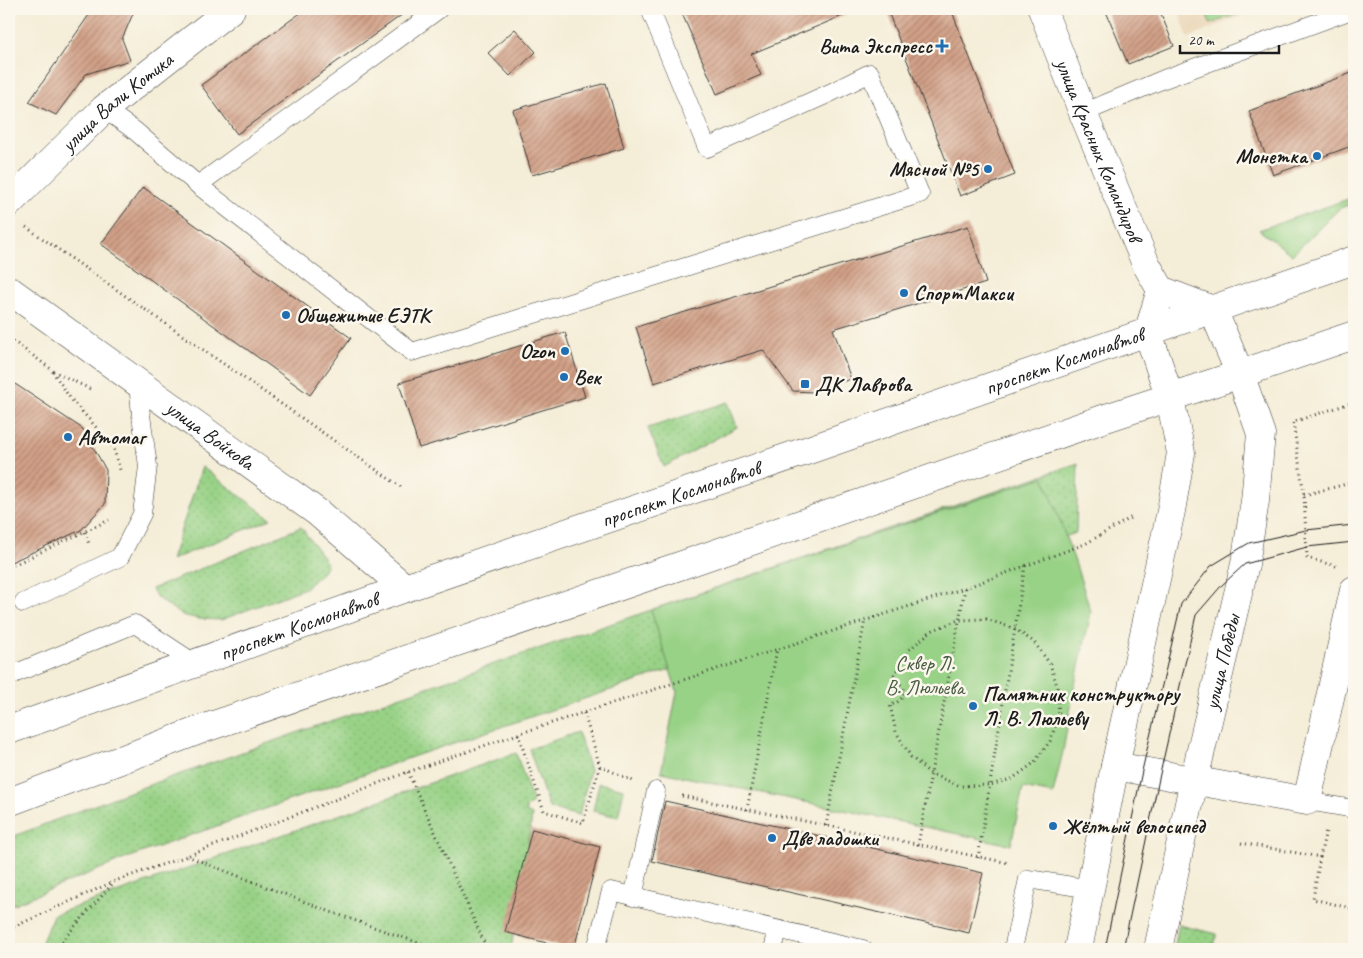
<svg xmlns="http://www.w3.org/2000/svg" width="1363" height="958" font-family="Caveat,sans-serif">
<defs>
<pattern id="grass-dots" width="8" height="8" patternUnits="userSpaceOnUse" patternTransform="scale(1.25)"><rect width="8" height="8" fill="#98d286"/><path d="M2 2h.1M6 6h.1" fill="none" stroke="#82b473" stroke-width="1.8" stroke-linecap="round"/></pattern>
<pattern id="building-hatch" width="6" height="6" patternUnits="userSpaceOnUse" patternTransform="scale(1.25)"><rect width="6" height="6" fill="#d2a087"/><path d="M-1 1l2-2M0 6l6-6M5 7l2-2" fill="none" stroke="#aa826e"/></pattern>
</defs>
<rect width="100%" height="100%" fill="#fbf7ec"/>
<filter id="ink" filterUnits="userSpaceOnUse"><feTurbulence type="fractalNoise" baseFrequency=".02" numOctaves="2"/><feDisplacementMap in="SourceGraphic" scale="10" xChannelSelector="R" yChannelSelector="G"/><feConvolveMatrix kernelMatrix="1 2 1 2 8 2 1 2 1" color-interpolation-filters="sRGB"/></filter>
<filter id="wash" filterUnits="userSpaceOnUse"><feTurbulence type="fractalNoise" baseFrequency=".0096" numOctaves="4" result="noise"/><feDisplacementMap in="SourceGraphic" scale="20" xChannelSelector="R" yChannelSelector="G"/><feGaussianBlur stdDeviation="1.12" result="paint"/><feColorMatrix in="noise" values="0 0 0 0 0 0 0 0 0 0 0 0 0 0 0 0 0 1.4 0 .05"/><feComposite in="paint" operator="in"/></filter>
<g filter="url(#wash)">
<rect width="100%" height="100%" fill="#f4edd7"/>
<polygon fill="#ebd8ba" points="1178,9 1258,9 1188,38"/>
<g fill="url(#grass-dots)" stroke="#5a7751">
<polygon points="728,402 737,427 664,467 648,428"/>
<polygon points="1078,463 1076,533 415,756 132,856 9,906 9,838 118,796 407,694"/>
<polygon points="202,467 271,519 171,560"/>
<polygon points="301,527 327,563 323,572 305,588 221,620 199,619 182,615 157,598 152,589"/>
<polygon points="578,732 590,770 579,816 549,808 529,749"/>
<polygon points="516,753 533,803 526,807 526,812 532,815 531,824 511,949 39,949 53,915"/>
<polygon points="599,783 624,789 618,817 593,811"/>
<polygon points="1179,925 1217,934 1213,949 1174,949"/>
</g>
<g fill="#98d286" stroke="#5a7751">
<polygon points="1205,9 1240,9 1241,13 1210,24"/>
<polygon points="1354,197 1354,203 1340,208 1292,255 1259,230"/>
<polygon points="1044,477 1075,562 1091,612 1074,689 1063,751 1053,794 1023,788 1011,845 661,772 677,692 651,610"/>
</g>
<g id="blocks">
<g fill="url(#building-hatch)">
<polygon points="93,9 135,9 122,39 130,60 86,74 56,115 29,102"/>
<polygon points="306,9 410,9 237,134 201,85"/>
<polygon points="680,9 859,9 751,54 761,75 717,94"/>
<polygon points="887,9 951,9 1015,175 960,196"/>
<polygon points="1105,9 1159,9 1174,46 1128,64"/>
<polygon points="515,29 536,52 510,76 488,53"/>
<polygon points="1354,72 1354,145 1273,175 1249,111"/>
<polygon points="606,83 624,148 532,175 513,110"/>
<polygon points="143,187 351,338 310,395 101,244"/>
<polygon points="968,226 986,283 833,329 851,379 812,392 793,391 763,350 654,383 636,327"/>
<polygon points="565,332 585,397 419,448 399,383"/>
<polygon points="9,380 83,429 106,470 105,504 81,530 9,563"/>
<polygon points="665,801 983,873 969,933 652,861"/>
<polygon points="532,829 600,847 574,949 569,949 505,932"/>
</g>
</g>
</g>
<g filter="url(#ink)">
<use href="#blocks" fill-opacity="0" stroke="#3c3b38" stroke-width="1"/>
<g fill="none" stroke-linecap="round" stroke-linejoin="round">
<defs>
<g id="lane">
<polyline points="104,109 134,130 198,185 439,9"/>
<polyline points="1083,113 1164,79 1354,9"/>
<polyline points="198,185 412,352 920,194 870,73 830,93 707,148 650,9"/>
<polyline points="23,603 120,557 142,514 148,466 141,415 138,383"/>
<polyline points="9,676 135,624 194,663"/>
<polyline points="1307,801 1354,809"/>
<polyline points="633,897 656,791"/>
<polyline points="596,949 611,891 863,949"/>
<polyline points="773,949 778,930"/>
<polyline points="1013,949 1028,879 1091,889"/>
</g>
<g id="street">
<path id="s1" d="M9 203 104 109 231 9"/>
<path id="s2" d="M9 290 317 512 405 588"/>
<polyline points="1115,766 1307,801 1354,590"/>
</g>
<g id="secondary">
<path id="s3" d="M1042 9 1083 113 1146 264 1161 290"/>
<polyline points="1078,949 1115,766 1171,511 1181,453 1170,398 1148,333 1161,290"/>
<path id="s4" d="M1158 949 1194 780 1245 564 1255 501 1261 434 1240 374 1213 310 1161 290"/>
</g>
<g id="primary">
<path id="s5" d="M9 730 405 588 803 452 1354 260"/>
<polyline points="9,802 205,728 691,562 1103,419 1240,374 1354,335"/>
</g>
</defs>
<use href="#lane" stroke="#3c3b38" stroke-width="19"/>
<use href="#street" stroke="#3c3b38" stroke-width="29"/>
<use href="#secondary" stroke="#3c3b38" stroke-width="29"/>
<use href="#primary" stroke="#3c3b38" stroke-width="29"/>
<g stroke="#3c3b38" stroke-width="3" stroke-dasharray="1 4" stroke-linecap="butt">
<polyline points="26,227 404,489"/>
<polyline points="9,338 51,369 70,398 113,446 120,470"/>
<polyline points="53,371 90,389"/>
<polyline points="1304,495 1354,482"/>
<polyline points="85,532 89,544"/>
<polyline points="1336,566 1307,558 1304,495 1293,422 1354,402"/>
<polyline points="9,567 109,520"/>
<path d="M986 619 1015 629 1034 642 1050 664 1057 686 1059 716 1050 741 1034 763 1012 779 990 785 960 786 931 774 911 757 896 732 890 705C907 701 908 685 892 678L909 650 931 631 958 620Z"/>
<polyline points="584,713 600,766 633,781"/>
<polyline points="1057,720 1085,725"/>
<polyline points="518,734 544,811 583,823 600,766"/>
<polyline points="408,772 487,949"/>
<polyline points="682,796 1009,863"/>
<polyline points="747,810 777,649"/>
<polyline points="826,826 865,620"/>
<polyline points="1241,843 1320,857 1326,830"/>
<polyline points="918,845 965,588"/>
<polyline points="187,856 328,911 436,949"/>
<polyline points="1320,857 1313,899 1354,909"/>
<polyline points="978,858 1025,566"/>
<polyline points="9,929 115,881 187,856 408,772 518,734 965,588 1085,544 1134,516"/>
<polyline points="55,949 113,883"/>
</g>
<use href="#lane" stroke="#fff" stroke-width="18"/>
<use href="#street" stroke="#fff" stroke-width="28"/>
<use href="#secondary" stroke="#fff" stroke-width="28"/>
<use href="#primary" stroke="#fff" stroke-width="28"/>
<g stroke="#1c1c1c" stroke-width="1">
<polyline points="1105,949 1142,771 1181,604 1211,566 1249,543 1306,530 1354,525"/>
<polyline points="1123,949 1160,774 1196,615 1222,585 1245,564 1307,547 1354,542"/>
</g>
</g>
</g>
<g fill="#1f6fb2" stroke="#fbf7ec" stroke-width="2">
<path d="M939.5 38.5h5v5h5v5h-5v5h-5v-5h-5v-5h5z"/>
<circle cx="1317" cy="156" r="5"/>
<circle cx="988" cy="169" r="5"/>
<circle cx="904" cy="293" r="5"/>
<circle cx="286" cy="315" r="5"/>
<circle cx="565" cy="351" r="5"/>
<circle cx="564" cy="377" r="5"/>
<rect x="800" y="379" width="10" height="10" rx="2.5"/>
<circle cx="68" cy="437" r="5"/>
<circle cx="973" cy="706" r="5"/>
<circle cx="1053" cy="826" r="5"/>
<circle cx="772" cy="838" r="5"/>
</g>
<g text-anchor="middle" dominant-baseline="central" stroke-width="5" stroke-linejoin="round" paint-order="stroke">
<g font-size="21" font-weight="bold" fill="#1c1c1c" stroke="#fbf7ec" text-anchor="start">
<text x="932" y="46" text-anchor="end">Вита Экспресс</text>
<text x="1307" y="156" text-anchor="end">Монетка</text>
<text x="978" y="169" text-anchor="end">Мясной №5</text>
<text x="914" y="293">СпортМакси</text>
<text x="296" y="315">Общежитие ЕЭТК</text>
<text x="555" y="351" text-anchor="end">Ozon</text>
<text x="574" y="377">Век</text>
<text x="815" y="384">ДК Лаврова</text>
<text x="78" y="437">Автомаг</text>
<text x="983" y="694">Памятник конструктору<tspan x="983" dy="24">Л. В. Люльеву</tspan></text>
<text x="1063" y="826">Жёлтый велосипед</text>
<text x="782" y="838">Две ладошки</text>
</g>
<g font-size="21" fill="#1c1c1c" stroke="#fbf7ec">
<text stroke="none"><textPath href="#s1" startOffset="148">улица Вали Котика</textPath></text>
<text stroke="none"><textPath href="#s3" startOffset="152">улица Красных Командиров</textPath></text>
<text stroke="none"><textPath href="#s5" startOffset="1118">проспект Космонавтов</textPath></text>
<text stroke="none"><textPath href="#s2" startOffset="248">улица Войкова</textPath></text>
<text stroke="none"><textPath href="#s5" startOffset="712">проспект Космонавтов</textPath></text>
<text stroke="none"><textPath href="#s5" startOffset="308">проспект Космонавтов</textPath></text>
<text stroke="none"><textPath href="#s4" startOffset="294">улица Победы</textPath></text>
</g>
<g font-size="21" fill="#475c41" stroke="#fbf7ec">
<text x="925" y="663">Сквер Л.<tspan x="925" dy="24">В. Люльева</tspan></text>
</g>
</g>
<rect width="1363" height="958" fill="none" stroke="#fbf7ec" stroke-width="30"/>
<path d="M1180 45v8h99v-8" fill="none" stroke="#1c1c1c" stroke-width="2.5"/>
<text x="1188" y="45" font-size="15" fill="#1c1c1c" stroke="#fbf7ec" stroke-width="4" paint-order="stroke">20 m</text>
</svg>
